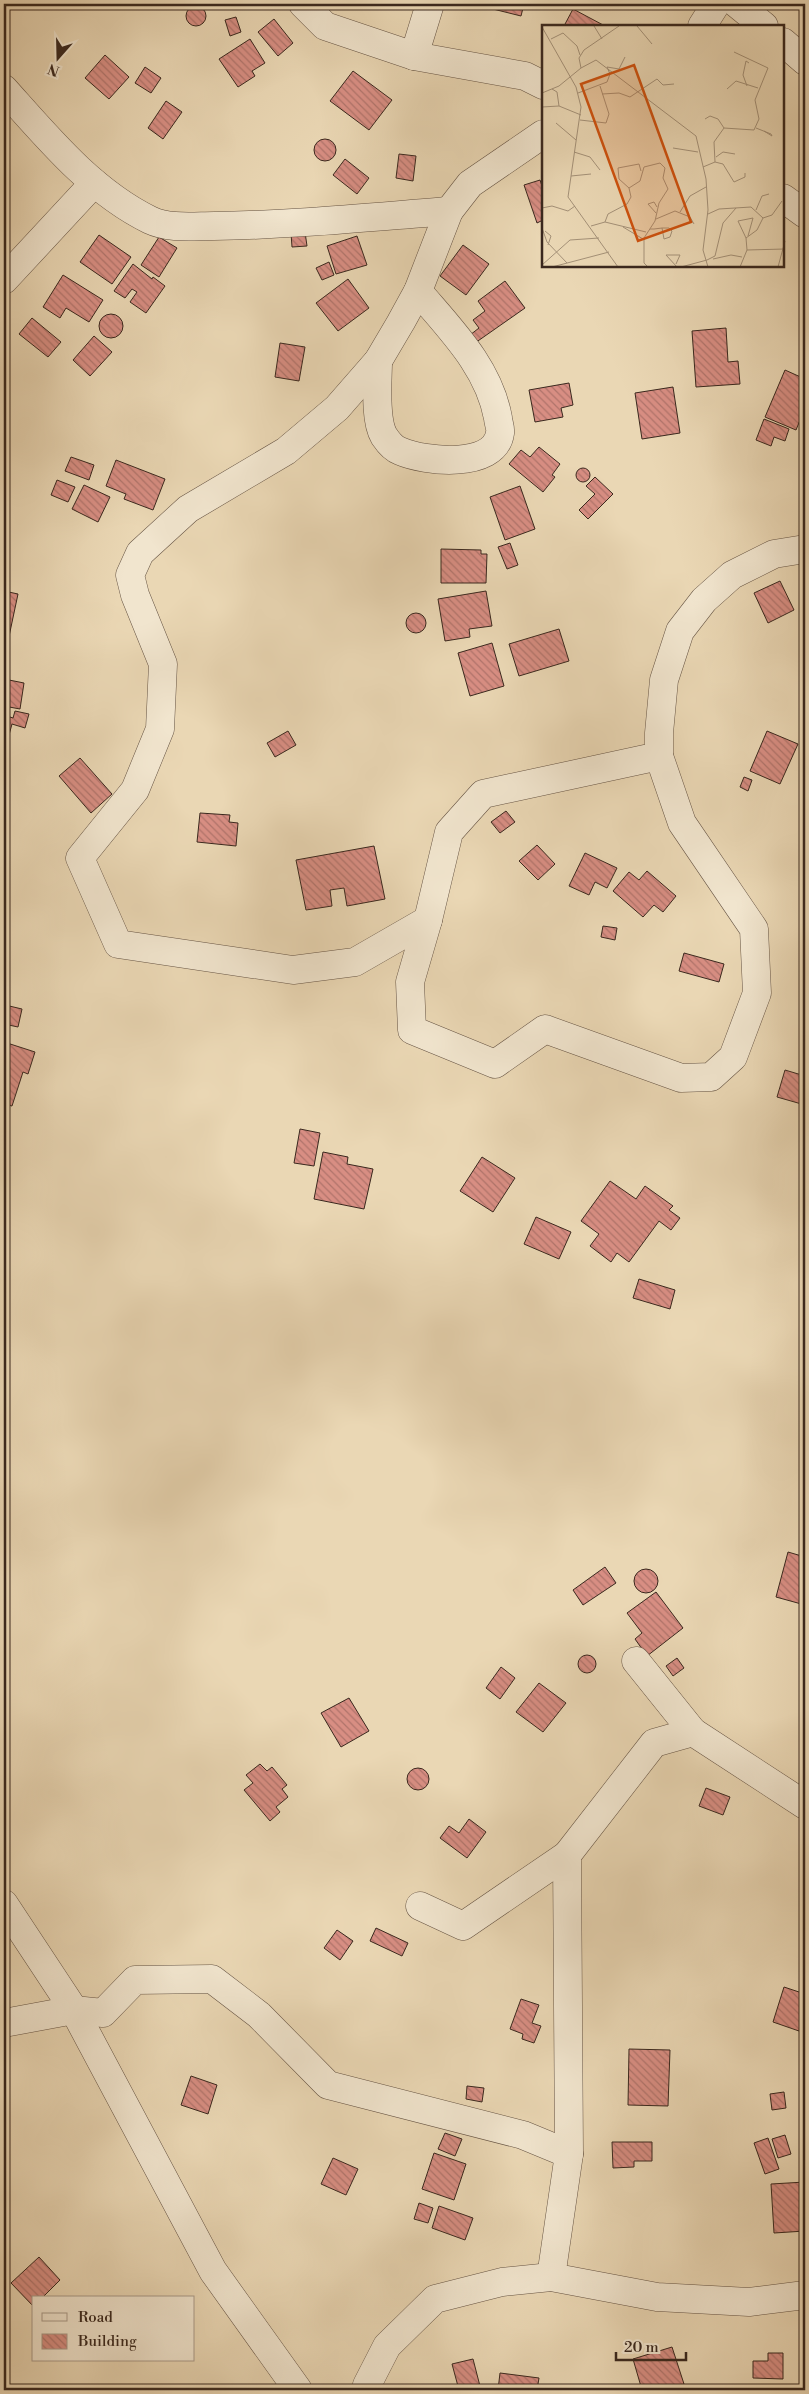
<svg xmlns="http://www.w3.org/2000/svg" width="809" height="2394" font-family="'Libre Bodoni',serif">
<defs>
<pattern id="building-back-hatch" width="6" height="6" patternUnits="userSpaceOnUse" patternTransform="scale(1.25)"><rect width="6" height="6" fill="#d88e83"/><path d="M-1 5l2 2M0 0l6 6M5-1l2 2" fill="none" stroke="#b0746b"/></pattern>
</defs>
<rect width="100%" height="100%" fill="#ead7b4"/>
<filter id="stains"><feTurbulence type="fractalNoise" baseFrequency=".004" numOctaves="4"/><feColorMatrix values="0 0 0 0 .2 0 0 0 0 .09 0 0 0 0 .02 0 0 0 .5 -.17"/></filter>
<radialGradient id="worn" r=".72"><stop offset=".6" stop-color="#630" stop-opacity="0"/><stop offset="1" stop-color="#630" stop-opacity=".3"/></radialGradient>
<g fill="url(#building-back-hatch)" stroke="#3a281e">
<polygon points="482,4 524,4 521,16 481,6"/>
<circle cx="196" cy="16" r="10"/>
<polygon points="573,9 605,26 564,26"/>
<polygon points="236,17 241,32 230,36 225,20"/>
<polygon points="274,19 293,43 278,56 258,32"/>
<polygon points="250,39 265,63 252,71 255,76 238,87 219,59"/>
<polygon points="105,55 129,77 109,99 85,78"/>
<polygon points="145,67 161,78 151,93 135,83"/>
<polygon points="353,71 392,100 369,130 330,101"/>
<polygon points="166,101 182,112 163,139 148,128"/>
<circle cx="325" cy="150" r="11"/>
<polygon points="399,154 416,156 413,181 396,178"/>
<polygon points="345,159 369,178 357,194 333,175"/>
<polygon points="540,180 543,189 543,220 537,223 524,185"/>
<polygon points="305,232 307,246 292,247 291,233"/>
<polygon points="99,235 131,257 112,284 80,262"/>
<polygon points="357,236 367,265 336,274 327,246"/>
<polygon points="159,237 177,248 159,277 141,265"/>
<polygon points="463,245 489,264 466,295 440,276"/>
<polygon points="329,262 334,275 322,280 316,268"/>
<polygon points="133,264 152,279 153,277 165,286 146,313 130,302 137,292 132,289 125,298 114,291"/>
<polygon points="63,275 103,300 89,322 66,308 60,318 43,307"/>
<polygon points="348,279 369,308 338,331 316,303"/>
<polygon points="505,281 525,308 475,343 470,335 479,328 473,320 485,311 478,301"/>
<circle cx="111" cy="326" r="12"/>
<polygon points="32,318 61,342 48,357 19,334"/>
<polygon points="726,328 728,362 738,361 740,384 696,387 692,331"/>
<polygon points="94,336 112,352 90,376 73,360"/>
<polygon points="280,343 305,347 299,381 275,377"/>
<polygon points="785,370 805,379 805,408 796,430 765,417"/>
<polygon points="569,383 573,405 561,408 563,417 535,422 529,390"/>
<polygon points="673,387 680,433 642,439 635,393"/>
<polygon points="764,419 789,429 785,441 774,437 771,446 756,440"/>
<polygon points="539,447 560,464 552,475 555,477 543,492 509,464 521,450 530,457"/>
<polygon points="71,457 94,465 89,480 65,471"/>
<polygon points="116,460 165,479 153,510 124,499 126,494 106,486"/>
<circle cx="583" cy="475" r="7"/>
<polygon points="595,477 613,494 588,519 579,510 595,494 586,486"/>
<polygon points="57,480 75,487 68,502 51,495"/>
<polygon points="84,485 110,497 98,522 72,509"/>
<polygon points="520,486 535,529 505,540 490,497"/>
<polygon points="510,543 518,565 507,569 498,547"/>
<polygon points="441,549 481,550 481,554 487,554 486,583 441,583"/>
<polygon points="780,581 794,610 768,623 754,593"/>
<polygon points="4,591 18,594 4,660"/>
<polygon points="486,591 492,626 469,629 470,637 445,641 438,599"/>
<circle cx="416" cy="623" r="10"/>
<polygon points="559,629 569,661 519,676 509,644"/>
<polygon points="492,643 504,686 470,696 458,653"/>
<polygon points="4,679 24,683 20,709 4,706"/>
<polygon points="15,711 29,714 25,728 12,724 9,735 4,734 4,715 13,718"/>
<polygon points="288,731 296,745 275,757 267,743"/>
<polygon points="767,731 798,744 780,784 750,771"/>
<polygon points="80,758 112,794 91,813 59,776"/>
<polygon points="744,777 752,780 748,791 740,787"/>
<polygon points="506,811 515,822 500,833 491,822"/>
<polygon points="200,813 230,815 229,822 238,823 236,846 197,842"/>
<polygon points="537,845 555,864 538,880 519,861"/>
<polygon points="374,846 385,899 347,906 344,888 330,890 332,906 306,910 296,860"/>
<polygon points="585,853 617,868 607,888 595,882 589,895 569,886"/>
<polygon points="647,871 676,896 663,912 654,905 643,917 613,891 629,872 639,880"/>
<polygon points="603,926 617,928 615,940 601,937"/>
<polygon points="684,953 724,964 719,982 679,971"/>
<polygon points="5,1005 22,1009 18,1027 4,1024"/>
<polygon points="4,1042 35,1052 28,1074 23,1072 12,1106 4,1104"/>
<polygon points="785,1070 805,1076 805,1105 777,1097"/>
<polygon points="300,1129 320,1133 314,1166 294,1163"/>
<polygon points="323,1152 348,1157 347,1164 373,1169 364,1209 314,1199"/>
<polygon points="482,1157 515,1178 493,1212 460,1191"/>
<polygon points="610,1181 636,1199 645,1186 673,1206 669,1210 680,1218 671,1230 659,1221 629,1262 617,1253 611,1262 590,1246 599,1234 581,1221"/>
<polygon points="536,1217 571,1232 559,1259 524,1244"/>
<polygon points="639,1279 675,1290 670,1309 633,1298"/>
<polygon points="788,1552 805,1557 805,1605 776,1597"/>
<polygon points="605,1567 616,1583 583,1605 573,1590"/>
<circle cx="646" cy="1581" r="12"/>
<polygon points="656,1592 683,1628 647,1656 635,1639 642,1633 627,1613"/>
<circle cx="587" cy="1664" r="9"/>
<polygon points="677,1658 684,1668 673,1676 666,1666"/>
<polygon points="501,1667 515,1678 500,1699 486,1688"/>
<polygon points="539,1683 566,1703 543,1732 516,1712"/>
<polygon points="349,1698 369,1731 341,1747 321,1713"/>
<polygon points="260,1764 267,1771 272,1767 287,1785 282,1789 288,1797 276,1807 280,1812 270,1821 244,1790 253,1783 246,1775"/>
<circle cx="418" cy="1779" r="11"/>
<polygon points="706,1788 730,1797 723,1815 699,1806"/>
<polygon points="469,1819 486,1832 467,1858 440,1838 449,1826 459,1833"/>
<polygon points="376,1928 408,1943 402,1956 370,1941"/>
<polygon points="337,1930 353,1941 340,1960 324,1948"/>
<polygon points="784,1987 805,1994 805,2012 799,2031 773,2022"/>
<polygon points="521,1999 539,2005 532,2023 541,2026 534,2043 522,2039 523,2034 510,2029"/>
<polygon points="629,2049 670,2050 668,2106 628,2105"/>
<polygon points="191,2076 217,2085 208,2114 181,2105"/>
<polygon points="467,2086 484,2088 482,2102 466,2099"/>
<polygon points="784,2092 786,2108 772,2110 770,2094"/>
<polygon points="445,2133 462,2139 455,2156 438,2149"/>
<polygon points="785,2135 791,2154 778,2158 772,2139"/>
<polygon points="768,2138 779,2169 765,2174 754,2143"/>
<polygon points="612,2142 652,2142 652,2161 634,2161 634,2167 613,2168"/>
<polygon points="434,2153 466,2164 454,2200 422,2189"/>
<polygon points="333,2158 358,2169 346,2195 321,2184"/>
<polygon points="805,2182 805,2231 774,2233 771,2184"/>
<polygon points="419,2203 433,2208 428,2223 414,2219"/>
<polygon points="439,2206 473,2218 465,2240 432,2228"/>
<polygon points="39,2257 60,2280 42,2298 34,2298 33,2306 11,2283"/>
<polygon points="672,2347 684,2384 664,2390 642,2390 633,2359"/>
<polygon points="768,2353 783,2353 783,2379 753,2378 753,2361 768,2361"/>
<polygon points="473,2359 481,2390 459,2390 452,2364"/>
<polygon points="500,2373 539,2378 537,2390 498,2390"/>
</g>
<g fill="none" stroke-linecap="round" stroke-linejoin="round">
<defs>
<g id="minor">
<polyline points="303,4 325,26 414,56 525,76 543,85"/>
<polyline points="737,4 764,26"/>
<polyline points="702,26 716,4"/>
<polyline points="783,42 805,61"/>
<polyline points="414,56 430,4"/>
<path d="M4 89C47 137 91 191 150 220 169 229 193 226 214 226 292 225 371 217 449 211"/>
<polyline points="543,134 470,184 449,211 418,291 401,322 378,361 337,408 286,451 188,509 140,553 130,575 135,595 163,664 160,729 135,790 80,858 118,944 293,970 355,962 428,920 449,832 483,794 659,756"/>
<polyline points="783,198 805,214"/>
<polyline points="4,280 94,183"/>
<path d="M378 361C378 380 374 419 384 436 388 442 394 449 400 451 425 462 495 469 500 433 501 428 498 422 498 418 489 367 450 329 418 291"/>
<polyline points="428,920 410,982 412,1030 495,1064 545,1029 681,1078 711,1077 733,1057 757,993 754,929 682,823 659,756 659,733 664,680 680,631 704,600 732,575 774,554 805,549"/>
<polyline points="636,1661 693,1732"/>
<polyline points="4,1904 74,2010 213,2271 298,2390"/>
<polyline points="420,1906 463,1926 567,1855"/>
<polyline points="4,2023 74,2010 103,2013 135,1980 212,1979 259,2015 328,2085 523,2135 569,2154"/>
<polyline points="551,2277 569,2154 567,1855 654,1743 693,1732 805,1805"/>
<polyline points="370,2390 367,2385 387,2346 435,2299 502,2282 551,2277 657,2297 749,2302 805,2295"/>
</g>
</defs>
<use href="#minor" stroke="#665444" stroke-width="29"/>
<use href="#minor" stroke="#f1e5ce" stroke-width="28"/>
</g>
<g transform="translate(542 25)">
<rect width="242" height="242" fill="#ead7b4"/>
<path fill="none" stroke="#a49178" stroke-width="1" d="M52 1 60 14M95 1 110 19M0 2 34 62 39 82 26 172 76 242M9 14 21 8 35 21 38 30M39 43 54 35 154 111 164 154 166 185 161 225 166 242M205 61 201 50 204 36 207 38M10 64 15 67 17 81M185 64 194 56 216 63M0 68 17 61 39 43 37 33 42 25 77 1M36 68 65 57 68 49 65 42 77 44 83 32M60 69 77 68 88 72 115 54 121 60 132 59M0 82 17 81 39 90M163 94 168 91 176 94 182 103M38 95 64 98 67 89 58 61M14 98 34 115M214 103 229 109 230 111 222 106M131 123 156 127M32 127 48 132 58 145M174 132 181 127 193 129M173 137 181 139 192 157 203 152V148M161 142 173 137 172 117 182 103 212 105 217 94 213 75 226 43 192 27M29 151 49 149M87 163 98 156 102 142 118 138 123 143 121 153 126 164 117 178 113 196 102 213V238L106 242M0 183 10 181 26 186 33 181M214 185 220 171 227 169M138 187 148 171 164 162M114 188 106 179 112 177 115 182M166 189 177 184 209 182 221 193 230 190 240 176M114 194 133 186 148 192 152 199M63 197 66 189 85 179 89 172 87 163 77 154 76 143 97 139 99 146M49 201 63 197 104 207M81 202 101 214M0 203 5 217 25 238M108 204H112L120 203H127L130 206 128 212 122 214 120 203M3 206 9 211 6 220M206 211 211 193M204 213 196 196 211 193M205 225 204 213 215 205 221 193M171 234 189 230 200 232M165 235 173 231 181 198 194 183M134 239 138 230H124L135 242M0 240 28 215 57 213M10 242 67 227M139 242 165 235M198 242 205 225 243 224M236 242 243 216"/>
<path fill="#ce520f" fill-opacity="0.15" stroke="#ce520f" stroke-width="2.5" d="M92 40 149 197 96 216 39 59Z"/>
<rect width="242" height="242" fill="none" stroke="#3a281e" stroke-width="2.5"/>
</g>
<rect width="809" height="2394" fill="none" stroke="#ead7b4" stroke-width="20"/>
<rect x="5" y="5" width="799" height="2384" fill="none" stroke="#3a281e" stroke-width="2.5"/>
<rect x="10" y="10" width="789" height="2374" fill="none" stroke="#3a281e"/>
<rect x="32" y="2296" width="162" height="65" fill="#f1e5ce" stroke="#a89988"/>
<rect x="42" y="2313" width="25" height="8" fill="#f1e5ce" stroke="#a89988"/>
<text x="78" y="2322" font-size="15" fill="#3a281e">Road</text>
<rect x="42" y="2334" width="25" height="15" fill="url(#building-back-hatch)" stroke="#a89988"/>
<text x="78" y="2346" font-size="15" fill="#3a281e">Building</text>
<g transform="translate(58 58) rotate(200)" stroke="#f1e5ce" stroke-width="4" paint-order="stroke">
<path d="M0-4L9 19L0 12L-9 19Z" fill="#3a281e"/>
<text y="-8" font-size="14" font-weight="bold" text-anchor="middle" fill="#3a281e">N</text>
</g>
<path d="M616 2352v8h70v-8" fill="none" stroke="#3a281e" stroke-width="2.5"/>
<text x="624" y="2352" font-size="15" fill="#3a281e" stroke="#f1e5ce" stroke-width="4" paint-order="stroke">20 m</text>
<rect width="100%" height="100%" filter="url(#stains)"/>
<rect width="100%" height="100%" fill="url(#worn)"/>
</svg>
